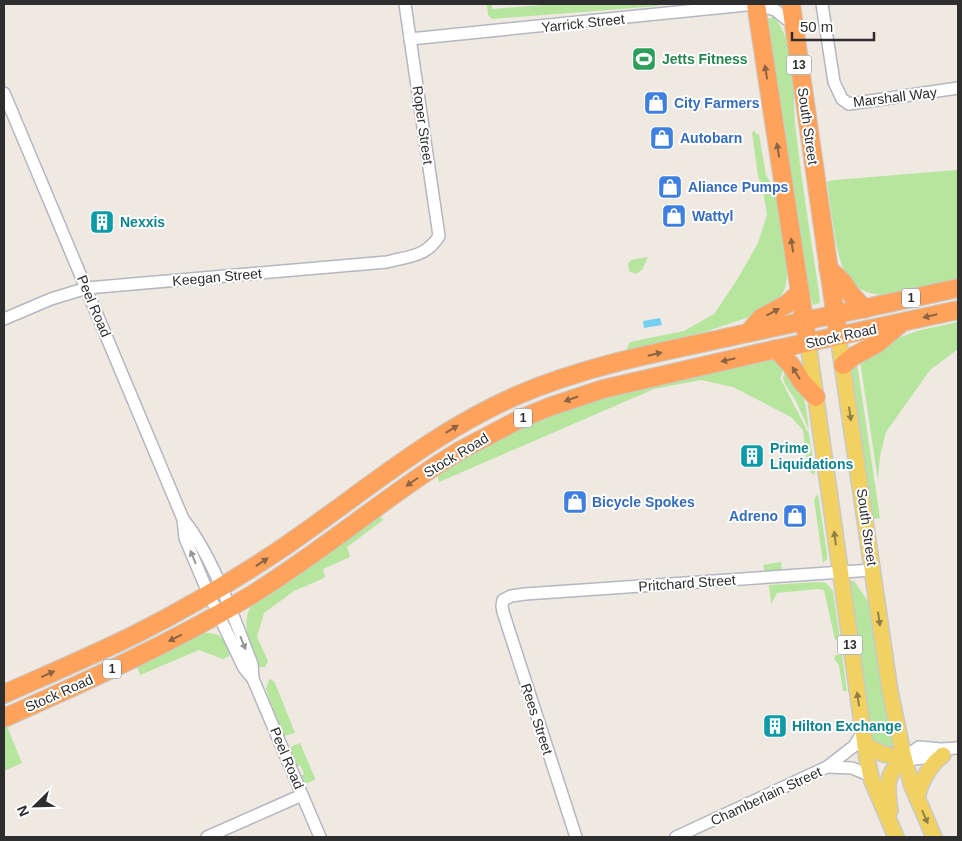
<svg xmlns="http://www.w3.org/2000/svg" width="962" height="841" font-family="Helvetica,sans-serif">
<rect width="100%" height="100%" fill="#efe9e1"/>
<g fill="#b6e59e">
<polygon points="487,4 492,4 492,9 557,4 657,4 658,6 492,19 488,15"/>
<path d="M774 17C800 50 791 94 796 132 802 185 811 239 819 292L820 303 813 305 806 282 792 182 764 20Z"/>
<polygon points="755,131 756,134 759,134 766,175 777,194 788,271 785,289 779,299 752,316 672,343 625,352 630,342 684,331 714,314 737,280 758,243 767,215 763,190 758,176 752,132"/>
<path d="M958 170V280C936 284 913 292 891 295 875 296 855 291 847 276 835 258 831 205 827 182L834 180Z"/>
<polygon points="648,257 642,270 636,274 629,271 628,264 631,260"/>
<polygon points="958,322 958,349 930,370 886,432 880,456 878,480 860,361 893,340 917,331"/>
<polygon points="771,359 775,359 786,365 780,378 809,434 815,472 814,474 812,474 808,470 803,430 791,417 733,387 701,380 654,389 439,482 437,473 469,453 546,415 629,389"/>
<polygon points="856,361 858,370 880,518 873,519 852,379 852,370"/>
<polygon points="785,371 801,389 806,407 809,430 796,401 785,384 783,378"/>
<polygon points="818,494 827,553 827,559 823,563 814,499"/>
<path d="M379 514 383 520 347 547 350 557 323 569 325 577 324 578 294 591 264 613 257 637 268 661 265 667H259C250 650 240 621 252 605Z"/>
<polygon points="781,562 782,571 765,573 763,565"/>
<path d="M851 581H854L870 604 894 749C887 750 875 744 870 738L849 583Z"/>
<polygon points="818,582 826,583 833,591 840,640 835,640 824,590 817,589 777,593 771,604 769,585"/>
<path d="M201 633C217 632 223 636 231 650L229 656 223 659 199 650 140 675 137 666Z"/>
<polygon points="836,655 842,655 847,691 843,691 839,666 834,658"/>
<polygon points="271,679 275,683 295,733 284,736 280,730 266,689 269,680"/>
<polygon points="6,724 22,763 4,771 4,725"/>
<polygon points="300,743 315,778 315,780 307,783 303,782 300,776 304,774 300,765 296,767 290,753 291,747"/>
</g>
<polygon fill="#75cff0" points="660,318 662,325 644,328 643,321"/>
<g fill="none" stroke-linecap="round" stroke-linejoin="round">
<defs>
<g id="minor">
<polyline points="822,4 834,82 842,99 849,104 958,88"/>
<polyline points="410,39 756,4 775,10 794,25"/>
<polyline points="4,93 183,519 185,538 209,595 244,668 253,679 320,837"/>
<path d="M4 319 51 299 87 288 387 262C409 256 426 257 439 236L405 4"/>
<path d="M183 519C213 556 234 619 252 664L253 679"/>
<polyline points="904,758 919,747 941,749 958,748"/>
<polyline points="904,758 915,759 944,755"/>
<polyline points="827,767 852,768 871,776"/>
<polyline points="207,837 302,795"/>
<polyline points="576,837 503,612 502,606 503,600 511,596 525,594 872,570"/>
<polyline points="676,837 827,767 854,746 863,732"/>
</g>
<g id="major">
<polyline points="838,336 890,691 904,758 912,786 934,837"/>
<polyline points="808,343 867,759 872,781 896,837"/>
<polyline points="865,745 883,754 904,758"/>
<path d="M917 798C921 780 929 766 943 755"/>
<path d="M890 811C887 787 884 776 904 758"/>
</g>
<g id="highway">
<polyline points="756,4 806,332"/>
<polyline points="791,4 837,326"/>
<polyline points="828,268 843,282 850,293 864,309"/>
<polyline points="748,333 761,318 787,304 799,293"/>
<polyline points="776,349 791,365 802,382 816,397"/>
<polyline points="843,365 854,356 878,343 899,325"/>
<path d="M4 694C49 674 94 655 138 633 185 609 231 582 275 553 356 499 428 434 518 395 581 368 649 354 716 340 797 322 878 306 958 288"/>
<path d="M4 718C87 681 170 644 248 597 314 557 373 507 437 465L461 450 520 419 549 407 603 389 759 353 958 310"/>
</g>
</defs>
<use href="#minor" stroke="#b4b7c1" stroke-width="14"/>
<use href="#major" stroke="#c9c9c9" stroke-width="18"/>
<use href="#highway" stroke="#c9c9c9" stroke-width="20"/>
<use href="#minor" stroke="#fff" stroke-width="11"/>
<use href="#major" stroke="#f2d163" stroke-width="15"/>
<use href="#highway" stroke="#ffa35c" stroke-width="18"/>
</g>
<defs><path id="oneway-solid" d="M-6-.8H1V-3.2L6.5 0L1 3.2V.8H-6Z" transform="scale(1.25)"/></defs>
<g fill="#8c6343">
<use href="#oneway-solid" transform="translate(766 72) rotate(-99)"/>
<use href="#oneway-solid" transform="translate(778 150) rotate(-99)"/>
<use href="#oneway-solid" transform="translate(792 245) rotate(-99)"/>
<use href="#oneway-solid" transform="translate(773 312) rotate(-29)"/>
<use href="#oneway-solid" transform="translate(930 316) rotate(167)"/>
<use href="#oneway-solid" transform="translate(655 354) rotate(-13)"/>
<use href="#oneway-solid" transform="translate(728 360) rotate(167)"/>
<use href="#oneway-solid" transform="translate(796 373) rotate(-122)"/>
<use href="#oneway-solid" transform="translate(571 399) rotate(161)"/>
<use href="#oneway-solid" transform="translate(452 429) rotate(-31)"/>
<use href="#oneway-solid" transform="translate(412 482) rotate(145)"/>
<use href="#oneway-solid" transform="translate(262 562) rotate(-33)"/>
<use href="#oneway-solid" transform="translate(175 638) rotate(153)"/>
<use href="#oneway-solid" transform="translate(48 674) rotate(-24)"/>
</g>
<g fill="#908048">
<use href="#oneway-solid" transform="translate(850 414) rotate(82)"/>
<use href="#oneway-solid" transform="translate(835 538) rotate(-97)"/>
<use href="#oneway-solid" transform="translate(879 619) rotate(82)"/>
<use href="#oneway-solid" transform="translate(858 699) rotate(-98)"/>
<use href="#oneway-solid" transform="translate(925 817) rotate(67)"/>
</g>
<g fill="#969696">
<use href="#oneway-solid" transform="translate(193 557) rotate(-112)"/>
<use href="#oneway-solid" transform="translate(243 643) rotate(68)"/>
</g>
<defs>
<symbol id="stadium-square" viewBox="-11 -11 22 22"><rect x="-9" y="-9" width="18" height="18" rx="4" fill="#2e9e5b" stroke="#fff"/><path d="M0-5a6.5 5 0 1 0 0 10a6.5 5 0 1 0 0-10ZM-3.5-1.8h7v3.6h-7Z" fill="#fff"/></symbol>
<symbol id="shop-square" viewBox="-11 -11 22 22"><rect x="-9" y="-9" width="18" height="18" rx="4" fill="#3f7fe0" stroke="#fff"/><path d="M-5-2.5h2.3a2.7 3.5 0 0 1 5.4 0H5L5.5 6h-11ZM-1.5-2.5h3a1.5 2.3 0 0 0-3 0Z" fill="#fff"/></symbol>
<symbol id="building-square" viewBox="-11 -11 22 22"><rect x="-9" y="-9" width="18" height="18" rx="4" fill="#0f9aa8" stroke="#fff"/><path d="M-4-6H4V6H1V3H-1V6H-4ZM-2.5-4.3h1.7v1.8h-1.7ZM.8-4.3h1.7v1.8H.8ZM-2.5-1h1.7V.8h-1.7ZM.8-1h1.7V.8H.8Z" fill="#fff"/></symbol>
</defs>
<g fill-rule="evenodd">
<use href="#stadium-square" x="630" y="45" width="28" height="28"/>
<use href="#shop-square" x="642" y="89" width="28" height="28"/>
<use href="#shop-square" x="648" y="124" width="28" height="28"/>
<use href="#shop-square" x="656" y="173" width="28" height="28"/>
<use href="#shop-square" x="660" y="202" width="28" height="28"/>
<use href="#building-square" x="88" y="208" width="28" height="28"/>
<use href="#building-square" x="738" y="442" width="28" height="28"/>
<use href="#shop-square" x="561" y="488" width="28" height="28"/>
<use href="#shop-square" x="781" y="502" width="28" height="28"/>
<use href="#building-square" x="761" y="712" width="28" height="28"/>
</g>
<g text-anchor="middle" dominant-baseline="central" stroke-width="4" stroke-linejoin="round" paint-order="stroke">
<g fill="#fff" stroke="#6d6d6d" stroke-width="1">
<rect x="786.5" y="55.5" width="25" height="19" rx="4"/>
<rect x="902" y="288.5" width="18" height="19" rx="4"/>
<rect x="514" y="408.5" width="18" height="19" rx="4"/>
<rect x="837.5" y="635.5" width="25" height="19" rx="4"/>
<rect x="103" y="659.5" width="18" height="19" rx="4"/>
</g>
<g font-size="12" font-weight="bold" fill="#2e2e2e">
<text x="799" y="65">13</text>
<text x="911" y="298">1</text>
<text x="523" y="418">1</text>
<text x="850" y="645">13</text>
<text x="112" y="669">1</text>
</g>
<g font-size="14" fill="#2e2e2e" stroke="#fff">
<text transform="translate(583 23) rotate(-6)">Yarrick Street</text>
<text transform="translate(895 97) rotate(-7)">Marshall Way</text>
<text transform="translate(423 125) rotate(82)">Roper Street</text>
<text transform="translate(808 126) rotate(82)">South Street</text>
<text transform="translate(217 277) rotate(-5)">Keegan Street</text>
<text transform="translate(94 306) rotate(67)">Peel Road</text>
<text transform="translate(841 336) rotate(-12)">Stock Road</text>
<text transform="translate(456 455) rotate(-31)">Stock Road</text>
<text transform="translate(867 527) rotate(82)">South Street</text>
<text transform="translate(687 583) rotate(-4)">Pritchard Street</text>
<text transform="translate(59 693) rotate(-24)">Stock Road</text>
<text transform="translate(537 719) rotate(72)">Rees Street</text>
<text transform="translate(287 758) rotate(67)">Peel Road</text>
<text transform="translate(766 796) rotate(-25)">Chamberlain Street</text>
</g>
<g font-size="14" font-weight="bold" fill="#27864d" stroke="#fff" text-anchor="start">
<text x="662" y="59">Jetts Fitness</text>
</g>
<g font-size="14" font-weight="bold" fill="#366cbe" stroke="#fff" text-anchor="start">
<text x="674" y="103">City Farmers</text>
<text x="680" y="138">Autobarn</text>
<text x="688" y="187">Aliance Pumps</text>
<text x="692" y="216">Wattyl</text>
<text x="592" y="502">Bicycle Spokes</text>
<text x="778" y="516" text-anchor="end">Adreno</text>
</g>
<g font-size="14" font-weight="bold" fill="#0d838f" stroke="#fff" text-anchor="start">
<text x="120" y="222">Nexxis</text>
<text x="770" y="448">Prime<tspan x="770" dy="16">Liquidations</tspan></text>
<text x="792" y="726">Hilton Exchange</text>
</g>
</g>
<rect width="962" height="841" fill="none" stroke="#2e2e2e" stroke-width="10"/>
<g transform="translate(35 806) rotate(247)" stroke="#ffffff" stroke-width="4" paint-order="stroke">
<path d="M0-4L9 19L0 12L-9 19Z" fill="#2e2e2e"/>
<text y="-8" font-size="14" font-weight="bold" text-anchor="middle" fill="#2e2e2e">N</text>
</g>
<path d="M792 32v8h82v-8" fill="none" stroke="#2e2e2e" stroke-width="2.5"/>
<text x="800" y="32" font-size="15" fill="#2e2e2e" stroke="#ffffff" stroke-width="4" paint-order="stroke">50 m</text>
</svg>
